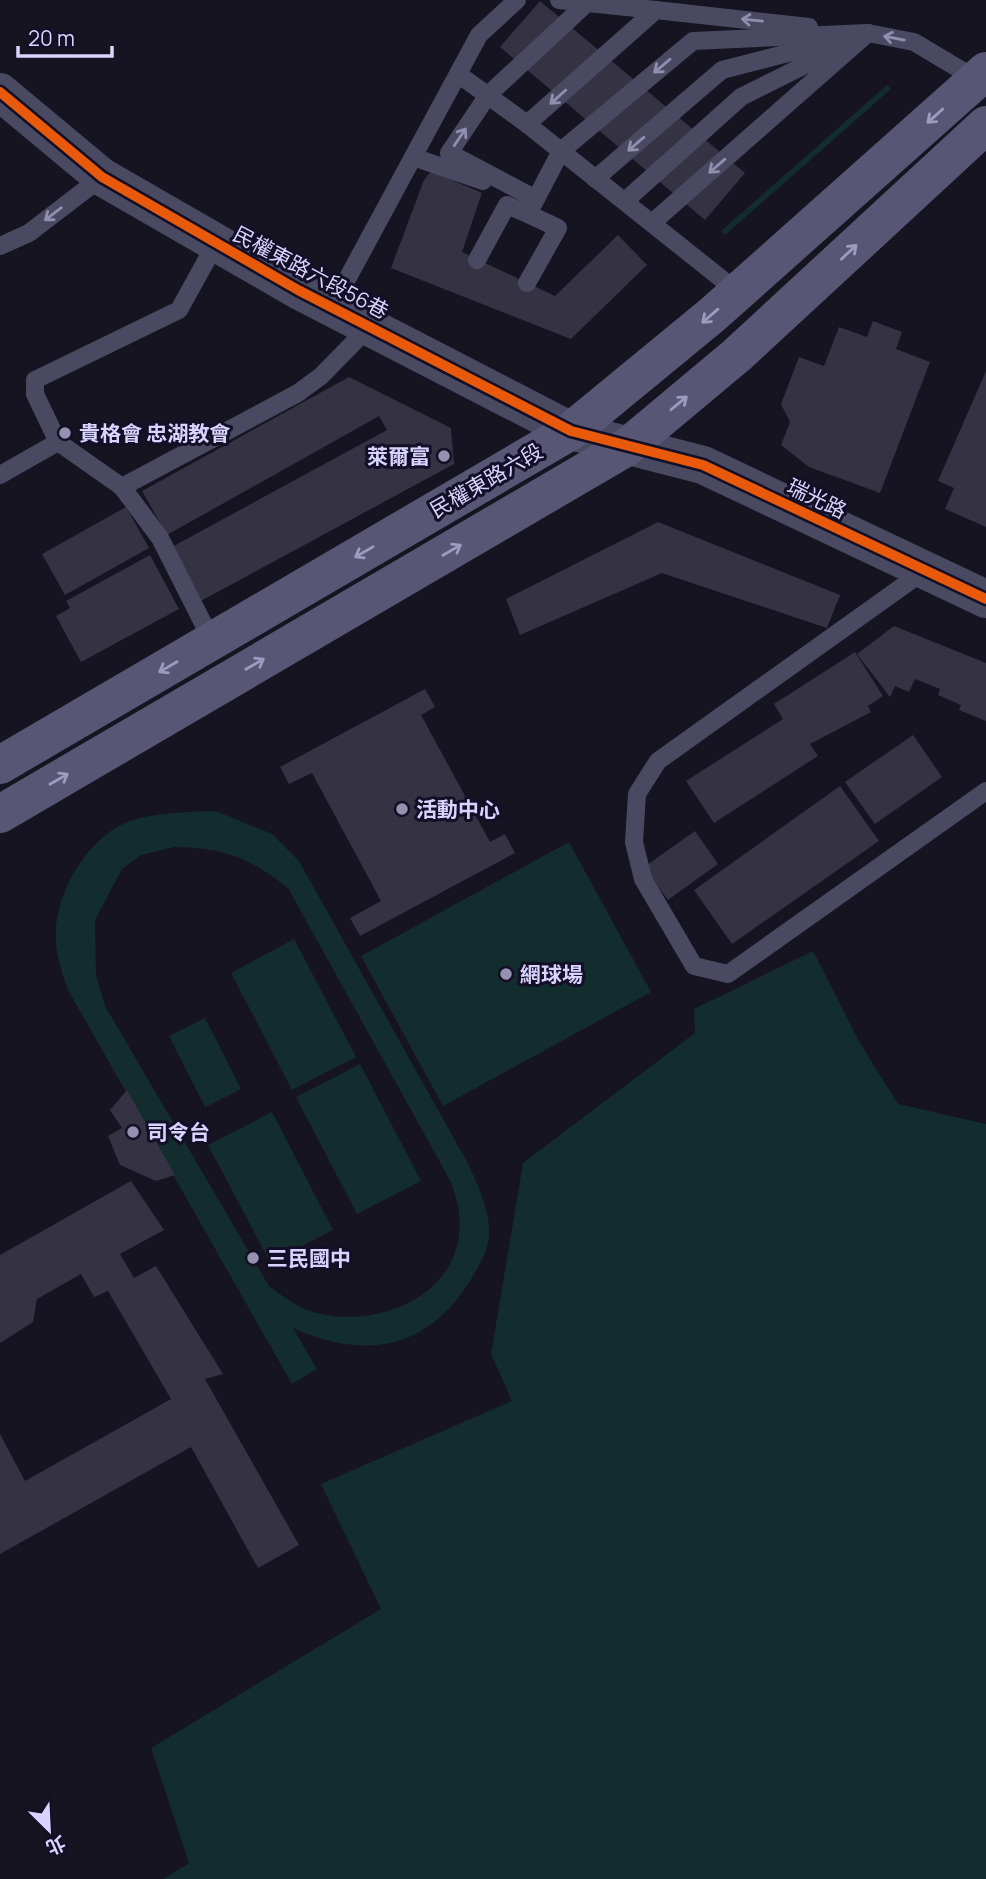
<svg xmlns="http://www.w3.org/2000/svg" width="986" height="1879" font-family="Manrope,'Noto Sans TC',sans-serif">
<rect width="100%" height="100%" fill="#161421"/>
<g fill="#132c2d" fill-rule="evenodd">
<polygon points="887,85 891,89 725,235 721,231"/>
<path d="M216 811 272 834 299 861 466 1160C477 1183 491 1210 489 1236 487 1255 474 1275 464 1290 421 1352 359 1358 293 1328L317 1369 292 1384 68 990C61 970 55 953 56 932 56 891 90 835 130 821 156 812 188 812 216 811ZM174 847C224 848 249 857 288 888L451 1182C454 1192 458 1203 459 1213 468 1290 386 1328 321 1314 301 1310 285 1298 269 1286L105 1006 96 975 95 920 122 869 141 855Z"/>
<polygon points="569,842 651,992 443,1106 361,956"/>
<polygon points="294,939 356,1057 292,1090 231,973"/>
<polygon points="813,951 860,1043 898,1104 986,1124 986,1879 163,1879 189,1863 151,1748 381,1609 321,1484 512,1401 491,1354 523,1163 695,1033 694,1009"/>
<polygon points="205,1018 241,1089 205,1107 169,1036"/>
<polygon points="360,1064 421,1181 357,1214 296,1097"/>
<polygon points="272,1112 333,1230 270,1262 208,1145"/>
</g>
<g fill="#343243">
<polygon points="540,1 745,173 705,220 500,47"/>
<polygon points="431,171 482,193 462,252 555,296 618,235 647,265 571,339 391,268 424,180"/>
<polygon points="873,321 902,332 896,349 930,362 880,493 809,467 781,445 790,422 781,404 799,357 824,366 839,327 867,337"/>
<polygon points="986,371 986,527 945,509 954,488 938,481"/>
<polygon points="349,377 451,428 454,464 199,602 170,548 387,430 379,416 167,535 142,491"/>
<polygon points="126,507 149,548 65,595 42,554"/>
<polygon points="658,522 840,595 827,628 662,573 520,635 506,599"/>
<polygon points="150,555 179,609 81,662 56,616 70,608 66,601"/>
<polygon points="894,626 986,663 986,721 959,710 961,705 938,695 940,689 915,679 909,692 895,686 890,697 857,654"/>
<polygon points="855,652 883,696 868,706 871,712 810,744 818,756 714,823 686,781 783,719 774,704"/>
<polygon points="425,689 435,707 421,715 490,842 505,834 515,853 360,936 350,918 381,901 312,773 289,784 280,767"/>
<polygon points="913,735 942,777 875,824 845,782"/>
<polygon points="840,786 879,841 732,944 694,890"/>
<polygon points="695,831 718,864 668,900 644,867"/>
<polygon points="127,1090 175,1175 156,1181 120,1165 108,1136 122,1128 110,1110"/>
<polygon points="131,1181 164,1230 120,1254 134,1278 156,1266 223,1374 205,1379 299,1545 258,1568 191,1447 0,1554 0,1434 25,1481 171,1399 108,1291 94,1297 81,1274 37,1299 33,1322 0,1343 0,1255"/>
</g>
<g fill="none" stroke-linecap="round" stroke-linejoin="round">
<g stroke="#4a4962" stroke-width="18">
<polyline points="559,0 656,10"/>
<polyline points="458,74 527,124 738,292"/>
<polyline points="527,124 656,10 809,27"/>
<polyline points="413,157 483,181"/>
<polyline points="595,179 722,70 831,42"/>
<polyline points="536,199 449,153 488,95 587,3"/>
<polyline points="625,201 741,97 837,49"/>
<polyline points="653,222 868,33 914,42 976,79"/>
<polyline points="0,246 29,233 102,177"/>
<polyline points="477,260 507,205 528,214 561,151 693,41 868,33"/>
<polyline points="527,283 558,228 528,214"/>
<polyline points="332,307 479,35 517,0"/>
<polyline points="58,442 35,394 35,380 179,310 216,243"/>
<polyline points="0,475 58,442 122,487 298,393 321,376 370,326"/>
<polyline points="122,487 160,538 212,641"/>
<polyline points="924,571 658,761 637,794 634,842 643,879 694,966 728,974 986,791"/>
</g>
<polyline stroke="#4a4962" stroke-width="38" points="0,92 102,177 298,290 571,431 703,465 986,599"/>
<g stroke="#575674" stroke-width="38">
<polyline points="0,765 571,431 712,315 986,71"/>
<polyline points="0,814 627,447 737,355 986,125"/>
</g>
<defs>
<polyline id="cycleway" points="0,92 102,177 298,290 571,431 703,465 986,599"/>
</defs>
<use href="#cycleway" stroke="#130f26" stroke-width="15"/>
<use href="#cycleway" stroke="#e8590c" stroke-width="10"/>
</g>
<defs><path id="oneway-shaft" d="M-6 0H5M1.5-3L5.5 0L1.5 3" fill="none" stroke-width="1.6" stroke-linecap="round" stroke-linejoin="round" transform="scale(1.75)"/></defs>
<g stroke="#928eb0">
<use href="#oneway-shaft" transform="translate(752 20) rotate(-174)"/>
<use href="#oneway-shaft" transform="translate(894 38) rotate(-169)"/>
<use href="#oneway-shaft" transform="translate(662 66) rotate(140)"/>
<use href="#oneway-shaft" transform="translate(558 97) rotate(138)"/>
<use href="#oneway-shaft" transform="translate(460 137) rotate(-56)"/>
<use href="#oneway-shaft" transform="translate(636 144) rotate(139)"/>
<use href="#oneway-shaft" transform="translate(717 166) rotate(139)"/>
<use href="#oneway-shaft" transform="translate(53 214) rotate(143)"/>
</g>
<g stroke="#9e9bc0">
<use href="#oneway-shaft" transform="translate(935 116) rotate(138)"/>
<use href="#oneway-shaft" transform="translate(849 252) rotate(-43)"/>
<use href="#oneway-shaft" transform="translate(710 316) rotate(139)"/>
<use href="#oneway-shaft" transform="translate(679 403) rotate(-40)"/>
<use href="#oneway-shaft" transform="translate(452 550) rotate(-30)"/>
<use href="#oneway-shaft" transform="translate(364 552) rotate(150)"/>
<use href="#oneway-shaft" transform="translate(255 664) rotate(-30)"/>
<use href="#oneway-shaft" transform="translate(168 667) rotate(150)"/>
<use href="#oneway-shaft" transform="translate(59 779) rotate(-30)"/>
</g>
<g fill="#9591b1" stroke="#130f26" stroke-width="2.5">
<circle cx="65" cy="433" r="7"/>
<circle cx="444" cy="456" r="7"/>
<circle cx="402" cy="809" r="7"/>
<circle cx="506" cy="974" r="7"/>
<circle cx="133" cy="1132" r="7"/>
<circle cx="253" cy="1258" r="7"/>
</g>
<g text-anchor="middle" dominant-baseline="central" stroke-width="6" stroke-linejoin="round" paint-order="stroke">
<g font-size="21" fill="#d9d4ff" stroke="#130f26">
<text transform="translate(311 272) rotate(28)">民權東路六段56巷</text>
<text transform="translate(486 480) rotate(-30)">民權東路六段</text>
<text transform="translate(817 498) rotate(26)">瑞光路</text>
</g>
<g font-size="21" font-weight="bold" fill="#d9d4ff" stroke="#130f26" text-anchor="start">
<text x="79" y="433">貴格會 忠湖教會</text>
<text x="430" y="456" text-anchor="end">萊爾富</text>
<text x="416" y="809">活動中心</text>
<text x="520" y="974">網球場</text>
<text x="147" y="1132">司令台</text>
<text x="267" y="1258">三民國中</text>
</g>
</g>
<g transform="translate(49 1830) rotate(156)" stroke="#130f26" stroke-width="5" paint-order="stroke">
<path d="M0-5L12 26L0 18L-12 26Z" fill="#d9d4ff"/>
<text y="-10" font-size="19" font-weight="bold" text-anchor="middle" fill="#d9d4ff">北</text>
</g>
<path d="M18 46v10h94v-10" fill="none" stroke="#d9d4ff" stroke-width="3.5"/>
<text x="28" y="46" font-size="21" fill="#d9d4ff" stroke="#130f26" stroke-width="5" paint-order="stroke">20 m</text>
</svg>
